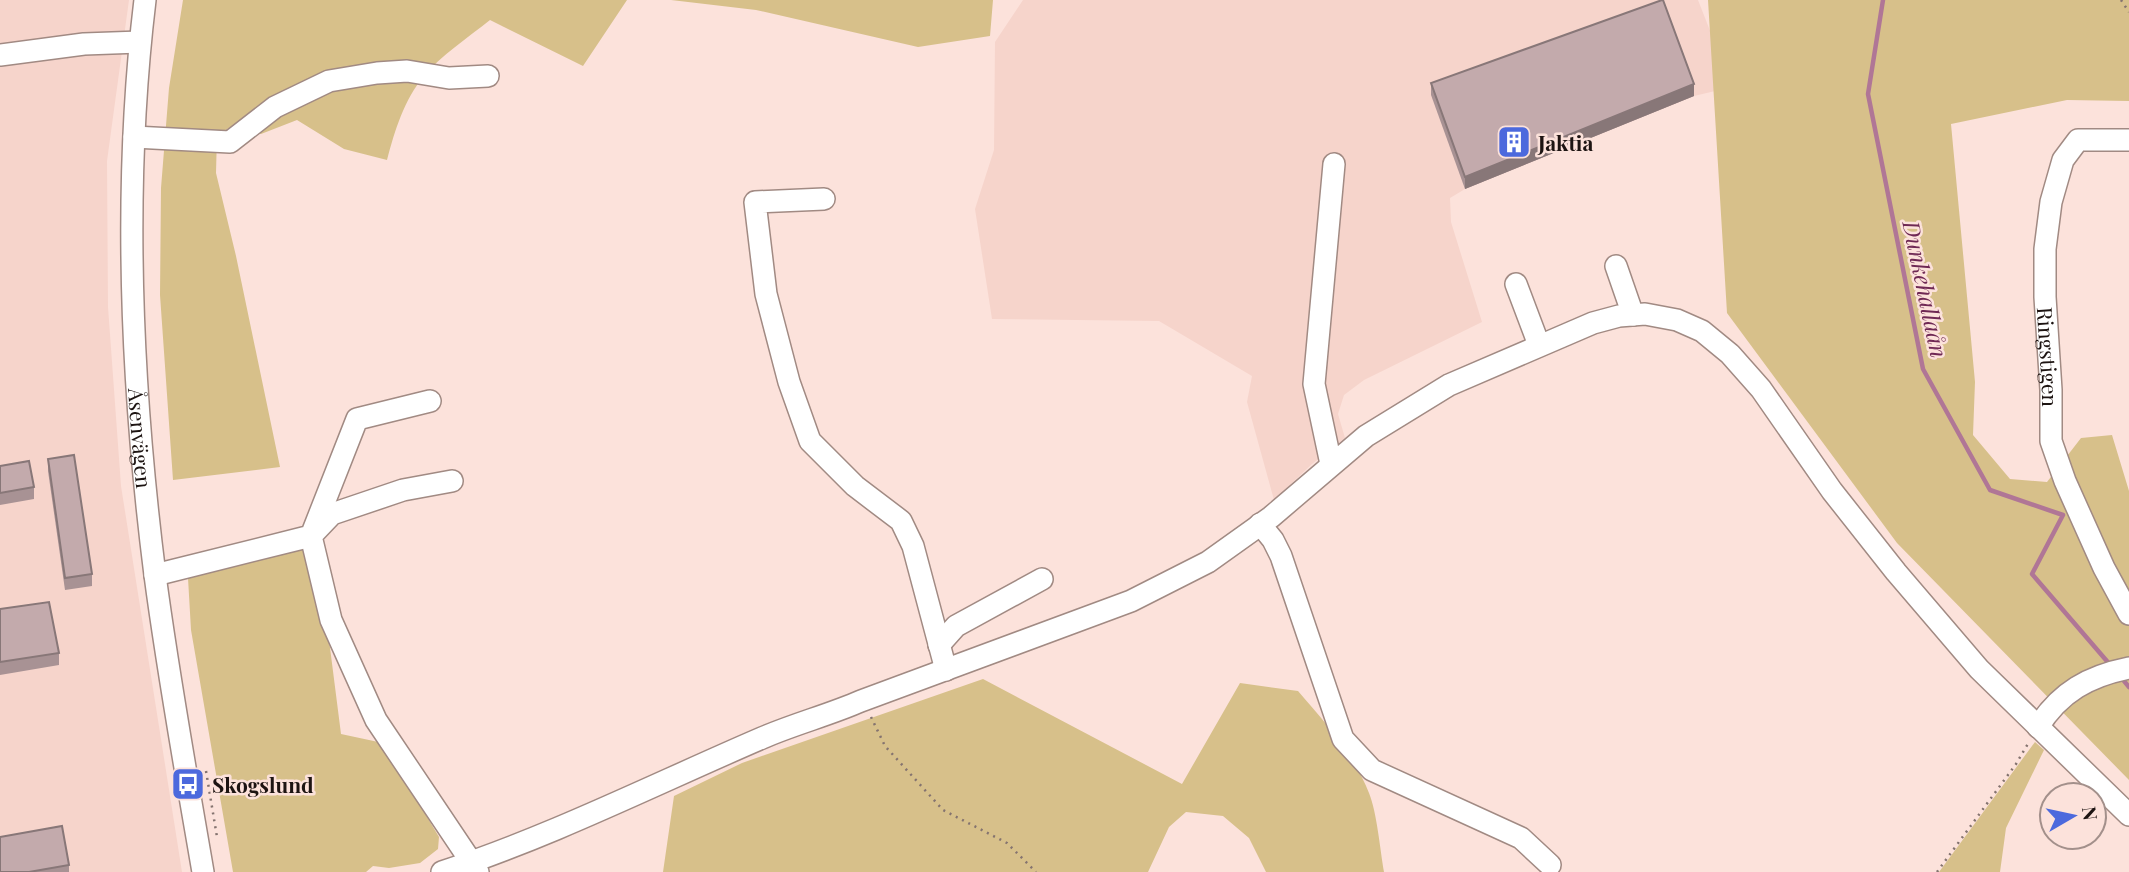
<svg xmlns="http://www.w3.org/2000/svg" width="2129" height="872" font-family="'Playfair Display',serif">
<rect width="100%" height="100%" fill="#fce2db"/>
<g fill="#f6d4cb">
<polygon points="0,0 129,0 107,161 108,307 121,486 182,872 0,872"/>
<polygon points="1023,0 1698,0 1732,87 1694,96 1465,189 1450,198 1451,222 1482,322 1364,380 1344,395 1338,414 1345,438 1312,464 1274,500 1247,402 1252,376 1159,321 992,319 975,209 994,150 995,42"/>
</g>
<g fill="#d7c08a">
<path d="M183 0H627L583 66 490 20C469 37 440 56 424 76 404 100 395 130 387 160L344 149 297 120 261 134 234 125 217 135 216 173 236 256 280 467 173 480 160 295 161 188 169 88Z"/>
<polygon points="671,0 993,0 990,36 918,47 756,10"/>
<polygon points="1708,0 2129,0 2129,101 2067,100 1951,124 1975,382 1973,435 2010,479 2047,482 2081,438 2112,435 2129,491 2129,780 1897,543 1727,313"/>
<polygon points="302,545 328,632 341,734 383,743 439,837 438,849 420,863 389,868 373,866 366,872 233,872 191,630 188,578"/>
<path d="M983 679 1182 784 1240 683 1298 691C1324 721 1354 755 1369 793 1377 813 1380 849 1384 872H1266L1249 838 1223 816 1186 812 1169 827 1148 872H663L674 796 742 763Z"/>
<polygon points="2035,742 2044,750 2006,828 2000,872 1939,872"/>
</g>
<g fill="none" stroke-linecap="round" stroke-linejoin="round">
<g stroke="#b07696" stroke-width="4.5">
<polyline points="1883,0 1868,94 1923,369 1990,490 2063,515 2032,574 2112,667"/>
<polyline points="2120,676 2129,687"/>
</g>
<defs>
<g id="minor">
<path id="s1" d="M145 0C122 190 131 385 155 575 168 674 186 773 203 872"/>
<polyline points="0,55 84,44 140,42"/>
<polyline points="134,137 230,142 275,107 329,81 377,73 407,71 449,78 488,76"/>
<path id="s2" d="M2129 140H2078L2063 160 2051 202 2045 249V297L2051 390V441L2065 481 2104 568 2129 614"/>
<polyline points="824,199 755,202 766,294 789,382 810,441 855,486 901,521 913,546 946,670"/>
<polyline points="1616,266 1633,315"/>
<polyline points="1516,284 1539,345"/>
<polyline points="1331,464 1314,384 1334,164"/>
<polyline points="452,481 403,490 332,514 311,536 331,620 376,720 478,872"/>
<polyline points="1260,524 1273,540 1281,556 1343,739 1372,770 1521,838 1550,865"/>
<polyline points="155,575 311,536 357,419 430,401"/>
<polyline points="939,645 956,626 1042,579"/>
<path d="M2038 727C2060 692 2089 676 2129 668"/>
<path d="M442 872C552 836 655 784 762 738 794 724 829 715 861 701L1131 601 1208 562 1271 517 1366 436 1449 385 1593 323 1619 316 1645 314 1677 320 1702 331 1730 354 1761 389 1832 491 1896 572 1979 669 2129 815"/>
</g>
</defs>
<use href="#minor" stroke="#a18a83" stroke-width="24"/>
<g stroke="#84736f" stroke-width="2.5" stroke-dasharray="2 5" stroke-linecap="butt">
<polyline points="2121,0 2129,12"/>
<polyline points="871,717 885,746 943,810 1007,843 1036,872"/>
<polyline points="206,771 217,837"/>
<polyline points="1937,872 2016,764 2029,742"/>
</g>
<use href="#minor" stroke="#fff" stroke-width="21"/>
</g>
<g fill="#a89294">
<polygon points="1431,83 1694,96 1465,189 1431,95"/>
<polygon points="48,459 92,574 92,586 65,590 48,471"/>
<polygon points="0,466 34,487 34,499 0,505"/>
<polygon points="0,609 59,653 59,665 0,675"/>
<polygon points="69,865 69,872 0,872"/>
</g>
<polygon fill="#887778" points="1694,84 1694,96 1465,189 1465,177"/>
<g fill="#c3aaac" stroke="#887778" stroke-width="2">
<polygon points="1662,0 1663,0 1694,84 1465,177 1431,83"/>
<polygon points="74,455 92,574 65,578 48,459"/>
<polygon points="29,461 34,487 0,493 0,466"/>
<polygon points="49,602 59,653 0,662 0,609"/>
<polygon points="62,826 69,865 29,872 0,872 0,837"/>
</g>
<defs>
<symbol id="building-square" viewBox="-11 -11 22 22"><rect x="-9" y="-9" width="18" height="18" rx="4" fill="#4c69dd" stroke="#fce2db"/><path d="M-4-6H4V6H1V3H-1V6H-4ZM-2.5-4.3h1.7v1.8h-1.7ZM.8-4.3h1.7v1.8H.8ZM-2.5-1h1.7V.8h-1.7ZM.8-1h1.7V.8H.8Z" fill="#fff"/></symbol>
<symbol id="bus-square" viewBox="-11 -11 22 22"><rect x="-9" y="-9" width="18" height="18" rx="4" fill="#4c69dd" stroke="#fce2db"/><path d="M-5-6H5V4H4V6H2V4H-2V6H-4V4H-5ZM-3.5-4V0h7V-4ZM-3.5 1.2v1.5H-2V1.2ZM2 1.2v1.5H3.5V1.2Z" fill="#fff"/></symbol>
</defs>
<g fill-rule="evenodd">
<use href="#building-square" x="1495" y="123" width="38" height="38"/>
<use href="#bus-square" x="169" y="765" width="38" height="38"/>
</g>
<g text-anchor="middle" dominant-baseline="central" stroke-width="5" stroke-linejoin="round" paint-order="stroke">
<g font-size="21" font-weight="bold" fill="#1d1412" stroke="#fce2db" text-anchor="start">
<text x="1538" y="142">Jaktia</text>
<text x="212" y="784">Skogslund</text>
</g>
<g font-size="21" fill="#1d1412" stroke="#fce2db">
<text stroke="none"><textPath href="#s2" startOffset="275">Ringstigen</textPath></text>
<text stroke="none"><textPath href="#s1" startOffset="439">Åsenvägen</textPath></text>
</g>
<g font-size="23" font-style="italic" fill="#6f2854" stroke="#fce2db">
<text transform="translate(1926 289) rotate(78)">Dunkehallaån</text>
</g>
</g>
<g transform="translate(2073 816) rotate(81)"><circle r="33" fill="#fce2db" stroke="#a3908b" stroke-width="2"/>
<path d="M0-5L12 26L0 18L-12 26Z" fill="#4c69dd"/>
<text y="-10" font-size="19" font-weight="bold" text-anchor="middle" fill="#1d1412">N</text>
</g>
</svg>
